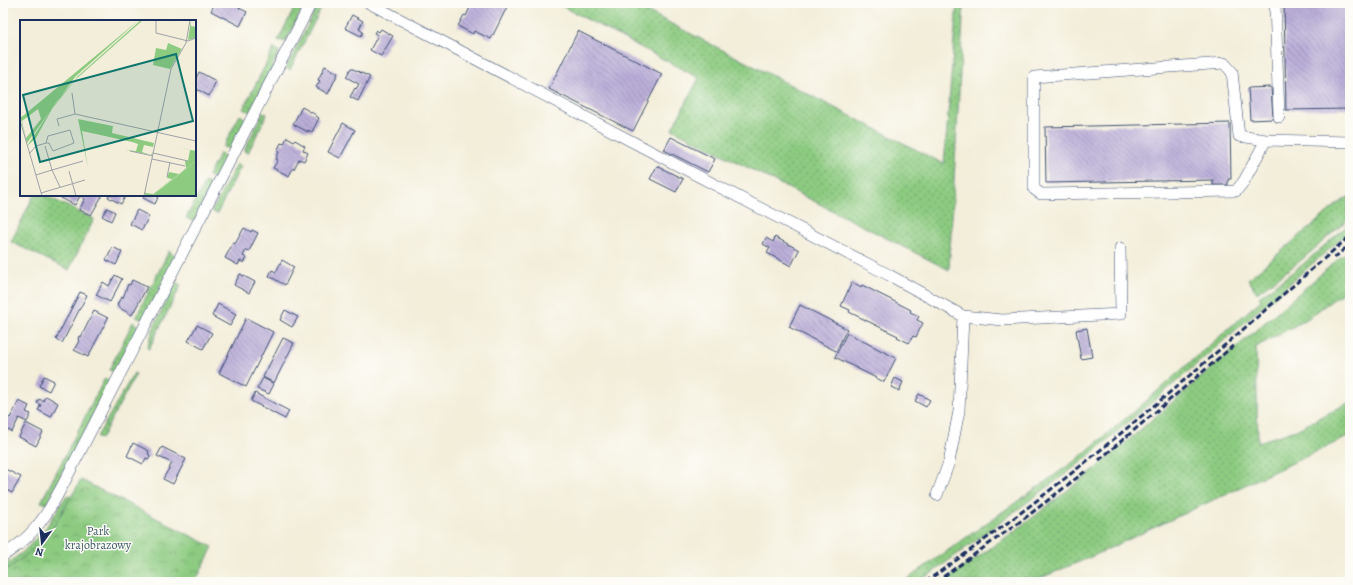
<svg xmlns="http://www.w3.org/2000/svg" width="1353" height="585" font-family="Alegreya,serif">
<defs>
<pattern id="grass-dots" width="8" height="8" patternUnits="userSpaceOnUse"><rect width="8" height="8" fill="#8dcb81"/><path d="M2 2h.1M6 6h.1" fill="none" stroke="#72a56d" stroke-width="1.8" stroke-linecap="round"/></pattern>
<pattern id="park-crowns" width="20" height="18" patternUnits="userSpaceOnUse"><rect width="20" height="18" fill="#8dcb81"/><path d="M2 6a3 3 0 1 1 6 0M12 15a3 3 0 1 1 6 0" fill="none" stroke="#72a56d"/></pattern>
<pattern id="building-back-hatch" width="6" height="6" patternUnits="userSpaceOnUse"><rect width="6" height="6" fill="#baaed8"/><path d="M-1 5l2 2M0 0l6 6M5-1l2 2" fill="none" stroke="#968eb2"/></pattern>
</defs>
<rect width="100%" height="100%" fill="#fdfcf7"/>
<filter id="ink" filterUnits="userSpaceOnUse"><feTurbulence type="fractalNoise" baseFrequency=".025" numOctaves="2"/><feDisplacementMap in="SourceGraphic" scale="8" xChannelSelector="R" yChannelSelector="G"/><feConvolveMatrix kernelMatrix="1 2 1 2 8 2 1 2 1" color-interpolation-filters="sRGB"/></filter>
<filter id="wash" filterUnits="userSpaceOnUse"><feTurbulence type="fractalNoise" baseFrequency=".012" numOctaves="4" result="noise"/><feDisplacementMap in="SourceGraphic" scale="16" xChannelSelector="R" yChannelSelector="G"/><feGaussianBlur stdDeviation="0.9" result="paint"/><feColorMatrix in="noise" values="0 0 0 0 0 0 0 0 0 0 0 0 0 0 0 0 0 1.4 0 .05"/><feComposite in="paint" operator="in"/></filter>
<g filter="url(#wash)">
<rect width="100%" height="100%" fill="#f3eeda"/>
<g fill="url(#grass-dots)" stroke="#547d70">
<polygon points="297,3 305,3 286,42 278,40"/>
<polygon points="319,3 324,3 290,70 286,68"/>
<polygon points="556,3 631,3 944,164 957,3 964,3 949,270 672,129 699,78"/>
<polygon points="274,48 279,52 278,55 250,112 243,109"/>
<polygon points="263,112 267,114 248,153 244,151"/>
<polygon points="240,115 246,119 231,149 223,147"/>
<polygon points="220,153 226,158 216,178 214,178 208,176"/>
<polygon points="237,164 241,166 217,214 212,211"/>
<polygon points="205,182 209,184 211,187 194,221 186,218"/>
<polygon points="34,195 44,195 94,219 69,270 11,242"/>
<polygon points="1350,196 1350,218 1299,262 1257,293 1248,279 1340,202"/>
<polygon points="1350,223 1350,231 1183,376 1079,464 932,573 917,582 903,582 1076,460 1138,408 1261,300 1259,297 1302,265"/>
<polygon points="1350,249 1350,287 1307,319 1256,347 1258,442 1296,430 1350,402 1350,436 1091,557 1031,582 943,582 1027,522 1096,468"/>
<polygon points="169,251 176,257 144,320 136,317"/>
<polygon points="176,282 181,285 149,349 147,348 155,324"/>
<polygon points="133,322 139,327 116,372 109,370"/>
<polygon points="134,373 136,374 101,439 97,437"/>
<polygon points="105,378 111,382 47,504 41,502"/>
<polygon points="67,495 71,497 51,531 27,555 3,572 3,567 23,552 45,529"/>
</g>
<polygon fill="url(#park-crowns)" stroke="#547d70" points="81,480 213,547 195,582 3,582 3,572 27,555 51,531"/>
<g id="blocks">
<g fill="url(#building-back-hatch)">
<polygon points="215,3 242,3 239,8 247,12 240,26 211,11"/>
<polygon points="472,3 505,3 508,5 491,39 474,31 473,34 458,26 464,15 466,16"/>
<polygon points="1284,3 1350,3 1350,109 1286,110"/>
<polygon points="352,15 363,21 359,29 363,32 361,36 345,28"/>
<polygon points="381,29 393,36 381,56 370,50 378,35 374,33 376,30 379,32"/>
<polygon points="578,31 662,74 633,131 549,89"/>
<polygon points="325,66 338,73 328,94 316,87 320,81 318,80"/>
<polygon points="351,68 370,77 358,101 350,97 355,88 356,89 359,84 346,77"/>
<polygon points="199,72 216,81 209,96 195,88 195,81"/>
<polygon points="1271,87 1273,119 1250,120 1248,88"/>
<polygon points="302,107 316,115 316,116 319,118 312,132 308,130 308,132 293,124"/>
<polygon points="343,123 355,130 340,158 328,152"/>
<polygon points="1230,123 1231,179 1228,179 1228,185 1213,185 1213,180 1046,183 1045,127"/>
<polygon points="287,137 294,141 295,140 305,146 303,150 308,153 304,161 299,159 294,169 293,168 289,176 273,168 278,160 276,159 279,152 277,151 281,143 284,144"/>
<polygon points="671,137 715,159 708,172 664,150"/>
<polygon points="657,166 683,179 676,192 650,179"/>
<polygon points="63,195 101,195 102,196 91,215 79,210 85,199 80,196 75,205 61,198"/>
<polygon points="109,195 126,195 121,204 108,197"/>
<polygon points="145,195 159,195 155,204 143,198"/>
<polygon points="107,208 115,212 111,221 102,216"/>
<polygon points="137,210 149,216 142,230 130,224"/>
<polygon points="244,228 251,232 252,230 258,233 249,251 246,250 243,256 247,258 244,263 240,261 238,265 225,258 233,243 235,244"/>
<polygon points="775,237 799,250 791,266 767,253 770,248 763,244 766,238 773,242"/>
<polygon points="113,247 122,252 116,265 106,260"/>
<polygon points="282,260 294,267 285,285 269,276 272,270 276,272"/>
<polygon points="240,274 255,282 249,293 234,285"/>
<polygon points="115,275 122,279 110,302 96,295 103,282 109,286"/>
<polygon points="132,280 147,287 132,315 118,307 118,306 117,305 121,297 123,298 128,284 130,285"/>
<polygon points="852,282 861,287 862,285 911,310 910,312 919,316 917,320 923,323 916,337 913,336 909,343 897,337 898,336 849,312 850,310 841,306"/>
<polygon points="80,292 87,295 62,343 56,339"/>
<polygon points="218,304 236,314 230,326 212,316"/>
<polygon points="800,305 847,329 836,351 789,327"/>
<polygon points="285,310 298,317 292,327 280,320"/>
<polygon points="94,311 108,318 88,357 74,350 79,341 78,340 79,336 81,337"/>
<polygon points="246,318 273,332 246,387 219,373"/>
<polygon points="197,325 212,333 203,349 188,341"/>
<polygon points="1087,328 1092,357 1081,359 1076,330"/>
<polygon points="847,333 896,358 884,382 835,357"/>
<polygon points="283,338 294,343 274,383 263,377"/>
<polygon points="44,376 54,381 49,391 39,386"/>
<polygon points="263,378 274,384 269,394 257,389"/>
<polygon points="895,378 903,382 899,391 891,387"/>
<polygon points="255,393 289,411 285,419 251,401"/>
<polygon points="919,394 930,400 926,407 915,401"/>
<polygon points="46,396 58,403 51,417 38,410 41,405 37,403 39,399 43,401"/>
<polygon points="19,401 29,406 26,412 31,414 27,422 19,418 12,432 3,427 3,420 5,416 10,418"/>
<polygon points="26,423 43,432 36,446 19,437"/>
<polygon points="133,443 149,451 148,454 150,455 149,459 146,458 143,464 127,456"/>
<polygon points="162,447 186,459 173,484 163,479 172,463 157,456"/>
<polygon points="3,468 21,477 12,493 3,488"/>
</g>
</g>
</g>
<g filter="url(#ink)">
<use href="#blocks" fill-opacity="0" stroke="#3b4c71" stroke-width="1"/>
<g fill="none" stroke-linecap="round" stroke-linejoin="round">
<defs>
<g id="minor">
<polyline points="369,3 650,151 889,275 963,316 1002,320 1121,314 1120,248"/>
<polyline points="1275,3 1279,117"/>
<polyline points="1266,140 1244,181 1236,191 1041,194 1034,189 1034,77 1224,63 1232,72 1239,136 1266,140 1350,142"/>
<polyline points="937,495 949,462 959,411 963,316"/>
<path d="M3 556C12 549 22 543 30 534 47 517 58 494 69 473L311 3"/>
</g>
</defs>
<use href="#minor" stroke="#3b4c71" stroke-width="12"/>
<use href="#minor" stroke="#fff" stroke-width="11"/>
<g stroke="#1b2f5e" stroke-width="3" stroke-dasharray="6 3" stroke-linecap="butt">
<polyline points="1334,258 1350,244"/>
<polyline points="1099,460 1233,346"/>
<path d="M925 582C1077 478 1211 357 1350 236"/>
<polyline points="936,582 1025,518 1087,470"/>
</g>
</g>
</g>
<g text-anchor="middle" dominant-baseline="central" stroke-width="3" stroke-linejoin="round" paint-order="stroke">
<g font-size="12" fill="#3d5e68" stroke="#fdfcf7">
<text x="98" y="531">Park<tspan x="98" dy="14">krajobrazowy</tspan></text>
</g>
</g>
<g transform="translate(20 20)">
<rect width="176" height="176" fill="#f3eeda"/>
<path d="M119 0 55 57 7 123 0 95 1 97 4 95ZM18 89 21 99 6 118 2 101ZM121 0H123L55 60 32 89 16 118 7 126 37 81 58 56ZM171 0V6L176 7V18L168 20ZM58 99 93 106 92 113 134 123 133 127 124 125 122 132 131 135 133 131 132 135 105 130 116 131 118 124 112 122 62 111 68 148ZM156 127 176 131V141L131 176H125L126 168V173L133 174 152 159 147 158 149 152 159 154 166 148 165 141H168L170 130Z" fill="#8dcb81" fill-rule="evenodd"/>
<path d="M148 23 162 29 150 49 133 45 136 28 146 30Z" fill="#8dcb81"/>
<path d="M176 141V176H131L142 168Z" fill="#8dcb81"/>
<path fill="none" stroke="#9da2a8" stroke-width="1" d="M136 0V13L168 21 176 18M52 73 55 94M0 100 22 176M39 106 37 99 55 94 176 121M110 131 133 136M133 133 168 141M9 134 16 126 26 123H29L33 131 54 123 50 110 28 116 26 123M132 139 165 146M49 151 56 176M16 155 32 150 25 126M147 157 150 142M40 167 32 150 63 141M21 173 65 160M124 176 151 49 166 23 170 0"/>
<path fill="#0f766e" fill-opacity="0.15" stroke="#0f766e" stroke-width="2" d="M156 34 173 101 20 142 3 75Z"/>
<rect width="176" height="176" fill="none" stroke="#1b2f5e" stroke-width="2"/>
</g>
<rect width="1353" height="585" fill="none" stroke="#fdfcf7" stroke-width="16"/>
<g transform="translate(42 543) rotate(195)" stroke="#fdfcf7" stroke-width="3" paint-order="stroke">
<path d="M0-3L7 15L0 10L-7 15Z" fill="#1b2f5e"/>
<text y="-6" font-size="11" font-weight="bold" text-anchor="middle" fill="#1b2f5e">N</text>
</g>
</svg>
